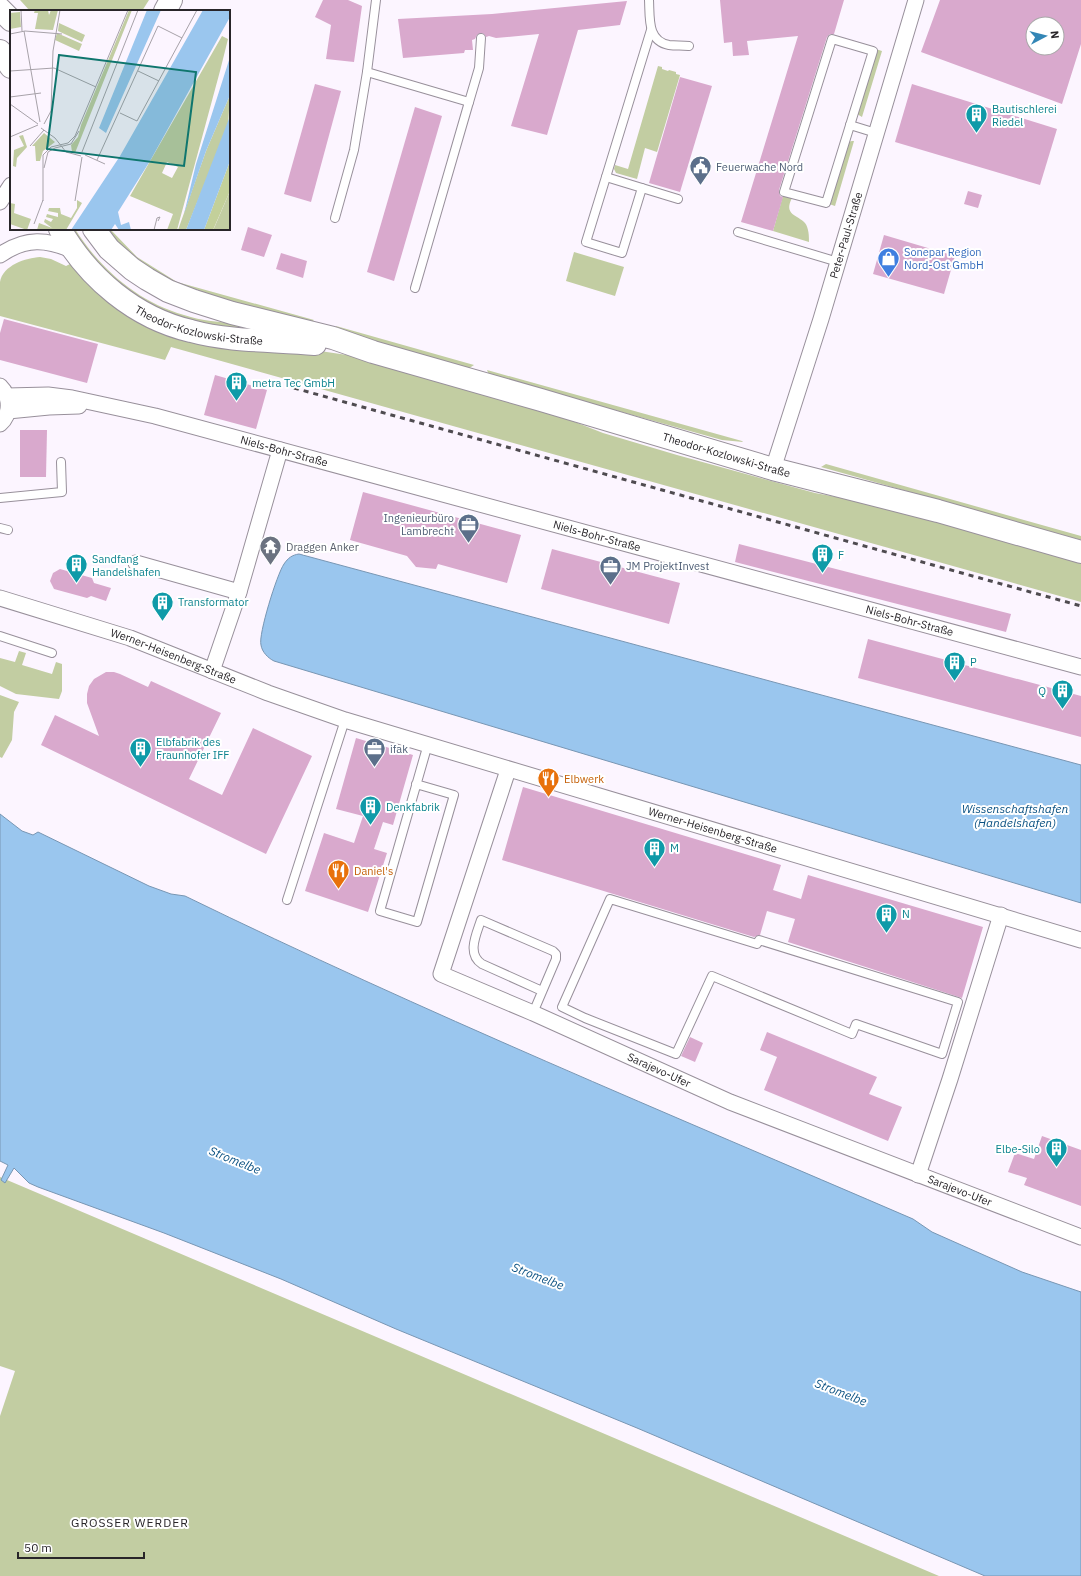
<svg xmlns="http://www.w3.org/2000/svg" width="1081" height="1576" font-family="'IBM Plex Sans',sans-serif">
<rect width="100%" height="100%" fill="#fcf5ff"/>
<g fill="#c2cda2">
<polygon points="20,0 149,0 142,11 30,11"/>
<polygon points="833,36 882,51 862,117 857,114 873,51"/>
<polygon points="658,66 662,67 662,69 668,71 669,70 676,72 676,74 680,75 657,152 645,148 637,179 616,173 614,169 615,165 628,169"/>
<polygon points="852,141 854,141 835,206 826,203 848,142"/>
<path d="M784 192 792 198C783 215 798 215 805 223 809 228 809 237 809 242L773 231Z"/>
<path d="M70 229H75C100 269 138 302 184 315 202 321 220 322 238 324L240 327 238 328 205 325 169 313 129 292 99 266Z"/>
<polygon points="105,229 110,229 137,257 177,282 314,320 309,324 183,288 139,263"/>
<polygon points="574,252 624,267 615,296 566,281"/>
<path d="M40 257 51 259 66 266 72 263 115 304 320 351 347 355 373 361 547 411 603 433 677 455 815 493 869 503 1081 560V602L171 347 165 360 0 316C0 305 0 292 0 282 3 265 26 258 40 257Z"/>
<polygon points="336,326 474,365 468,369 338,332"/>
<polygon points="487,370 742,441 743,442 722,440 489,375"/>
<polygon points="826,464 1081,536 1081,540 821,467"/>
<polygon points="19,651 26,653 22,665 52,674 56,662 62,664 62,691 59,699 16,694 0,686 0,658 15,662"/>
<polygon points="0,695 19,702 14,712 12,740 2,758 0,757"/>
<polygon points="0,1177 939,1576 0,1576 0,1416 15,1371 0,1366"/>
</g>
<g fill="#9ac6ee" stroke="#7896b3">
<path d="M299 554 1081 765V903L274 661C268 658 262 652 261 645 258 635 277 574 284 564 288 558 292 555 299 554Z"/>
<path d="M0 814 22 831 33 835 38 832 149 886 171 894 185 896C423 1012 669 1114 913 1219L932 1232 1022 1272 1081 1292V1576H985L637 1428 396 1329 281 1279 164 1233 38 1187 29 1183 14 1168 5 1183 1 1180 8 1165 0 1161Z"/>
</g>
<g fill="#d9a9cd" fill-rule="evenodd">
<polygon points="323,0 348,0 362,6 354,62 326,59 331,25 315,17"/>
<polygon points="720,0 844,0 834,34 830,34 827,37 779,190 780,196 783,197 773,231 741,222 798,36 747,41 749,55 733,56 732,42 724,43"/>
<path d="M940 0H1081V44L1062 104 921 52ZM1033 24H1057V48H1033Z"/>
<polygon points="627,1 620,25 578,30 547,135 511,126 539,34 496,38 489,36 486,37 484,34 481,33 477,35 475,39 472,40 473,50 465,50 464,53 403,58 398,19 492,14"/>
<polygon points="680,77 712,86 680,192 649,183"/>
<polygon points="315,84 341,91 311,202 284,194"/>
<polygon points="912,84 1057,129 1040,185 895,142"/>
<polygon points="415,107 442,116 394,281 367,272"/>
<polygon points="968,191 982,195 978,208 964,204"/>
<polygon points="248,227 272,235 264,257 241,250"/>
<polygon points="884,235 955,256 944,294 873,274"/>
<polygon points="281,253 307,261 303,278 276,269"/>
<polygon points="4,319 98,344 87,383 0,360 0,333"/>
<polygon points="215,375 267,390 256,429 204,415"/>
<polygon points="20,430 47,430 46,477 20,477"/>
<polygon points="363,492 521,535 507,583 438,564 436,569 416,567 407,556 350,540"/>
<polygon points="739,544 1011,614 1006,632 735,562"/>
<polygon points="552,549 680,583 669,624 541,589"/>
<polygon points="60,569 92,578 94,583 111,588 106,601 91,596 87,598 54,589 50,581 53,573"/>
<polygon points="868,639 1081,696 1081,737 858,678"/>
<polygon points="106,672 114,672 120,674 148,687 151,681 221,713 189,779 222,795 253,728 312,756 266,854 41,745 55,715 99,736 87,703 87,694 89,686 94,679"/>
<polygon points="356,738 413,755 393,825 383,822 374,849 387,853 368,912 305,891 324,833 354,843 363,816 336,809"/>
<polygon points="523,787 781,865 773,890 801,899 808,875 983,927 962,998 788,942 795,919 767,911 760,935 754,937 502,860"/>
<polygon points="767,1032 877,1077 869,1094 902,1107 888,1141 764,1090 777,1057 760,1050"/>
<polygon points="690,1037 703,1043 695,1062 681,1056"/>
<polygon points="1042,1136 1081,1150 1081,1206 1024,1185 1027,1178 1008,1172 1015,1153 1034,1159"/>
</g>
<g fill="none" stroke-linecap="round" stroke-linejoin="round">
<defs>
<g id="lane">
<polyline points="376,0 367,72 469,102 415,288"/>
<path d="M649 0C650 18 647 41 669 45 676 46 682 45 689 46"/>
<polyline points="651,30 606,177 678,199"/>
<polygon points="832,39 873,51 826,203 784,192"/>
<polyline points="469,102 479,68 481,38"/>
<polyline points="850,125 876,133"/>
<polyline points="606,177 586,242 622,253 642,188"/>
<polyline points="335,218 354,150 367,72"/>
<polyline points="738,232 838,262"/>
<polyline points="0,498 62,492 61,462"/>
<polyline points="0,528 8,530"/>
<polyline points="0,636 52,653"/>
<polyline points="416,784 454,795 417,922 380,911 428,744"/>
<polygon points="610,899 757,944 759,940 958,1002 942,1054 856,1024 852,1034 712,976 676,1054 585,1018 562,1007"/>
<polyline points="287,900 345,720"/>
<path d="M533 1013 556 959V954L553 951 481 920C477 933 466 954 482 964L542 991"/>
</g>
<g id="street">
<polyline points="0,202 11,185"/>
<path d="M0 255C26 237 47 239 74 251"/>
<path d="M0 386C11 397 11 414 0 424"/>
<path id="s1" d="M7 396 48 395 72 398 155 416 1081 667"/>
<polyline points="8,411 49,407 79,406"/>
<path id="s2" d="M773 469 821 319 916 0"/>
<polyline points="136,563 239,592"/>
<path id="s3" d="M0 598 130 638 268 693 345 720 1081 940"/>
<polyline points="212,671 239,592 280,450"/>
<path id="s4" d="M508 770 441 974 533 1013 730 1102 1081 1237"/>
<polyline points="918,1175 950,1079 1001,915"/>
</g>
<g id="secondary">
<polyline points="0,9 11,20"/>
<polyline points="165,11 171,0"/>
<polyline points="0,51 11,67"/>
<path id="s5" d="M60 229C88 278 135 318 191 331 231 342 274 340 315 344"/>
<path id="s6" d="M94 229 109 249 132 269 147 279 168 291 194 301 232 313 333 338 373 352 541 400 773 469 938 511 1081 552"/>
</g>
</defs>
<use href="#lane" stroke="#98909b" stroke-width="10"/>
<use href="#street" stroke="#98909b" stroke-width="17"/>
<use href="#secondary" stroke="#98909b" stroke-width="24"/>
<use href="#lane" stroke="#fff" stroke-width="8"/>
<use href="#street" stroke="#fff" stroke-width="15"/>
<use href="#secondary" stroke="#fff" stroke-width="22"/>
<polyline stroke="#4f4b50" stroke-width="3" stroke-dasharray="5 5" stroke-linecap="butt" points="294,388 1081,606"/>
</g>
<defs>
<symbol id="building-pin" viewBox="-11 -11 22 30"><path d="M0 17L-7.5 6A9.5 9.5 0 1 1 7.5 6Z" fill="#0f9aa8" stroke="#fff"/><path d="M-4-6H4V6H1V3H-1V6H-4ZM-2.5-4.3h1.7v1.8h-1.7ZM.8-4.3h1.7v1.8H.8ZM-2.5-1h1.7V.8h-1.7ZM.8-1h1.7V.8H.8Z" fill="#fff"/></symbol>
<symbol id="civic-pin" viewBox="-11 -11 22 30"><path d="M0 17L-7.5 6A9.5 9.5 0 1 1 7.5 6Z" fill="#5c6f8a" stroke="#fff"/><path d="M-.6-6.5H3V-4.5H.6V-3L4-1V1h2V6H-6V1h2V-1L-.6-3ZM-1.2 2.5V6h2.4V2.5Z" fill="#fff"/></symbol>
<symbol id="shop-pin" viewBox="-11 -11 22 30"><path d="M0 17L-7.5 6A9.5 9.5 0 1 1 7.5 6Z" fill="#3f7fe0" stroke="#fff"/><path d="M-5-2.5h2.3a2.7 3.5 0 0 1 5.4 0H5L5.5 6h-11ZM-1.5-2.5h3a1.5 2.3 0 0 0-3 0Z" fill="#fff"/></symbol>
<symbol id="office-pin" viewBox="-11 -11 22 30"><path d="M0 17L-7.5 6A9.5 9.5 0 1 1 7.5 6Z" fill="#5c6f8a" stroke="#fff"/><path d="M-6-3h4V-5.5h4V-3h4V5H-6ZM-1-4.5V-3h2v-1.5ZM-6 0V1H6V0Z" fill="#fff"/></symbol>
<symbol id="temple-pin" viewBox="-11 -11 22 30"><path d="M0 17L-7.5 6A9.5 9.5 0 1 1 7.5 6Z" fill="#6b7280" stroke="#fff"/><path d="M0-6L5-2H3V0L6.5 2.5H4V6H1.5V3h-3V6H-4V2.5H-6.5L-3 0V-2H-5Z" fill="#fff"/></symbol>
<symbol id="restaurant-pin" viewBox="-11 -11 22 30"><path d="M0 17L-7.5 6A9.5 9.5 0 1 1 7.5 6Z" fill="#e8710a" stroke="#fff"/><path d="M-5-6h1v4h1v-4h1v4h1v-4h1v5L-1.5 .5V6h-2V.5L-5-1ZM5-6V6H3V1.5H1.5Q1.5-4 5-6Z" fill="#fff"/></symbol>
</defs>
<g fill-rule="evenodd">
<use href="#building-pin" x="964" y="102" width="25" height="34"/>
<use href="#civic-pin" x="688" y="154" width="25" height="34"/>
<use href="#shop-pin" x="876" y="246" width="25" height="34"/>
<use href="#building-pin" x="224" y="370" width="25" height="34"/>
<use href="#office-pin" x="456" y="512" width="25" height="34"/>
<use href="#temple-pin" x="258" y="534" width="25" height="34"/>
<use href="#building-pin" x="810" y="542" width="25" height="34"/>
<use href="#building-pin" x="64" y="552" width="25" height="34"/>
<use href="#office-pin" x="598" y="554" width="25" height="34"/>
<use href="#building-pin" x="150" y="590" width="25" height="34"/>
<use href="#building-pin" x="942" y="650" width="25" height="34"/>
<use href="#building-pin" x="1050" y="678" width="25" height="34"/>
<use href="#building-pin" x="128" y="736" width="25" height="34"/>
<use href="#office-pin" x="362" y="736" width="25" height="34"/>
<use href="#restaurant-pin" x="536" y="766" width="25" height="34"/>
<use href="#building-pin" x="358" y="794" width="25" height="34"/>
<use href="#building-pin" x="642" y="836" width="25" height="34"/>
<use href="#restaurant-pin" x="326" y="858" width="25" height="34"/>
<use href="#building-pin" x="874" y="902" width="25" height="34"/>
<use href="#building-pin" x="1044" y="1136" width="25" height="34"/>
</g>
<g text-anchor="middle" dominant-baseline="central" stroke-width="4" stroke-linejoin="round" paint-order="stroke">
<g font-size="11" fill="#0d838f" stroke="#fff" text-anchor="start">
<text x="992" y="109">Bautischlerei<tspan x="992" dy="13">Riedel</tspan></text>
<text x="252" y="383">metra Tec GmbH</text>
<text x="838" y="555">F</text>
<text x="92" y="559">Sandfang<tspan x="92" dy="13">Handelshafen</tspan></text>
<text x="178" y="602">Transformator</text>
<text x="970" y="662">P</text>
<text x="1046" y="691" text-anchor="end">Q</text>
<text x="156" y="742">Elbfabrik des<tspan x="156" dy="13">Fraunhofer IFF</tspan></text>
<text x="386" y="807">Denkfabrik</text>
<text x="670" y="848">M</text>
<text x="902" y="914">N</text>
<text x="1040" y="1149" text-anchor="end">Elbe-Silo</text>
</g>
<g font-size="11" fill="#4e5e75" stroke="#fff" text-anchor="start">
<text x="716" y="167">Feuerwache Nord</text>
<text x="454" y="518" text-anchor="end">Ingenieurbüro<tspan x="454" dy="13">Lambrecht</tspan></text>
<text x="626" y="566">JM ProjektInvest</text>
<text x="390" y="749">ifak</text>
</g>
<g font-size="11" fill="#282529" stroke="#fff">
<text stroke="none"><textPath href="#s2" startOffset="245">Peter-Paul-Straße</textPath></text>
<text stroke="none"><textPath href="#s5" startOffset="177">Theodor-Kozlowski-Straße</textPath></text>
<text stroke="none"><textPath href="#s1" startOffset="284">Niels-Bohr-Straße</textPath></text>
<text stroke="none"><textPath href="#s6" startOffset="680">Theodor-Kozlowski-Straße</textPath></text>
<text stroke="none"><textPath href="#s1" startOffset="608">Niels-Bohr-Straße</textPath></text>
<text stroke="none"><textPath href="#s1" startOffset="932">Niels-Bohr-Straße</textPath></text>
<text stroke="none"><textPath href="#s3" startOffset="183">Werner-Heisenberg-Straße</textPath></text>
<text stroke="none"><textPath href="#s3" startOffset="750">Werner-Heisenberg-Straße</textPath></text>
<text stroke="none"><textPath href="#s4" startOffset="453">Sarajevo-Ufer</textPath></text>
<text stroke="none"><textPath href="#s4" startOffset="777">Sarajevo-Ufer</textPath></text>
</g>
<g font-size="11" fill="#366cbe" stroke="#fff" text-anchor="start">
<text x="904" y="252">Sonepar Region<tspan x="904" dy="13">Nord-Ost GmbH</tspan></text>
</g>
<g font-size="11" fill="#5b616d" stroke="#fff" text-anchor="start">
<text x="286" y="547">Draggen Anker</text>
</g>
<g font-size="11" fill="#c56008" stroke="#fff" text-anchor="start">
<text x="564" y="779">Elbwerk</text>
<text x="354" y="871">Daniel's</text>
</g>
<g font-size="12" font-style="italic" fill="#0a5182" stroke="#fff">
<text x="1015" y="808">Wissenschaftshafen<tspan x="1015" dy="14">(Handelshafen)</tspan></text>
<text transform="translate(235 1160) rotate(22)">Stromelbe</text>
<text transform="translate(538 1276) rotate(21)">Stromelbe</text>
<text transform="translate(841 1392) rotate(21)">Stromelbe</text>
</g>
<g font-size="12" letter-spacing="1" fill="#282529" stroke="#fff">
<text x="130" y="1522">GROSSER WERDER</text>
</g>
</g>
<g transform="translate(10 10)">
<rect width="220" height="220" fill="#fcf5ff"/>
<path d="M25 0H38L39 5 41 0H48L43 20 25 19 28 3H24ZM119 0H122L65 143 62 142 61 135 68 127 71 115ZM10 2 11 17 0 19V3ZM49 13 75 25 72 32 48 21ZM47 23 72 34 69 41 45 30ZM212 26 218 29 210 61 167 220H157L163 204 120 186ZM157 152 168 157 162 168 152 163ZM220 85 218 116 176 220H168L196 141ZM34 123 45 132 33 141 30 151H26L25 136H22ZM13 125 17 137 7 148 6 157 3 156 4 140 14 136 9 126ZM220 181V220H203L205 216ZM67 190 72 193 56 220H27L29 213 42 218 34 212 35 209 41 212 43 209 36 207 37 204 48 207V203L38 201 39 198H50L51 204 61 208 67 198ZM0 193 5 194 4 203 21 209 17 220 0 214Z" fill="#c2cda2" fill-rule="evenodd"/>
<path d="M220 151V181L203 220H194Z" fill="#c3d09a"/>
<path d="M137 0H151L96 123 89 118ZM193 0H220V7L140 151 108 202 111 215 119 212 121 220H109L105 214 101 220H61L110 146ZM220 47V85L196 141 174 204 186 154ZM220 106V151L194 220H176Z" fill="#9ac6ee"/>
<path fill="none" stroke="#a7a2a9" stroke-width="1" d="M11 0 12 21M14 21 30 112M0 24 15 21 52 24M0 61 44 58 86 77M128 61 149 71M0 87 31 83M0 94 28 114M110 103 127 111 187 0M34 114 41 101 43 41 50 0M31 118 45 128 56 142 71 146M0 127 28 115M20 136 34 120M72 142 128 0M75 145 95 154M87 150 148 16 172 28M34 158 38 142 45 138 61 134 69 121M33 191V145L41 137 58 133 65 126 118 0M65 191 72 147M24 214 33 190M144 220 147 208 150 207 148 211"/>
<path fill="#0f766e" fill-opacity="0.15" stroke="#0f766e" stroke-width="2" d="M49 45 186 62 174 156 37 139Z"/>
<rect width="220" height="220" fill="none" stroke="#282529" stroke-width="2"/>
</g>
<g transform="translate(1045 36) rotate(83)"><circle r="19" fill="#ffffff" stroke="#a9a8a9"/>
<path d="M0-3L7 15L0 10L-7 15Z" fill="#3386b6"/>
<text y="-6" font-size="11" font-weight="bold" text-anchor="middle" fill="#282529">N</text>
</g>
<path d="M18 1552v6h126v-6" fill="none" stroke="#282529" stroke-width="2"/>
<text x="24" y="1552" font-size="12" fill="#282529" stroke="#ffffff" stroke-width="3" paint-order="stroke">50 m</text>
</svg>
